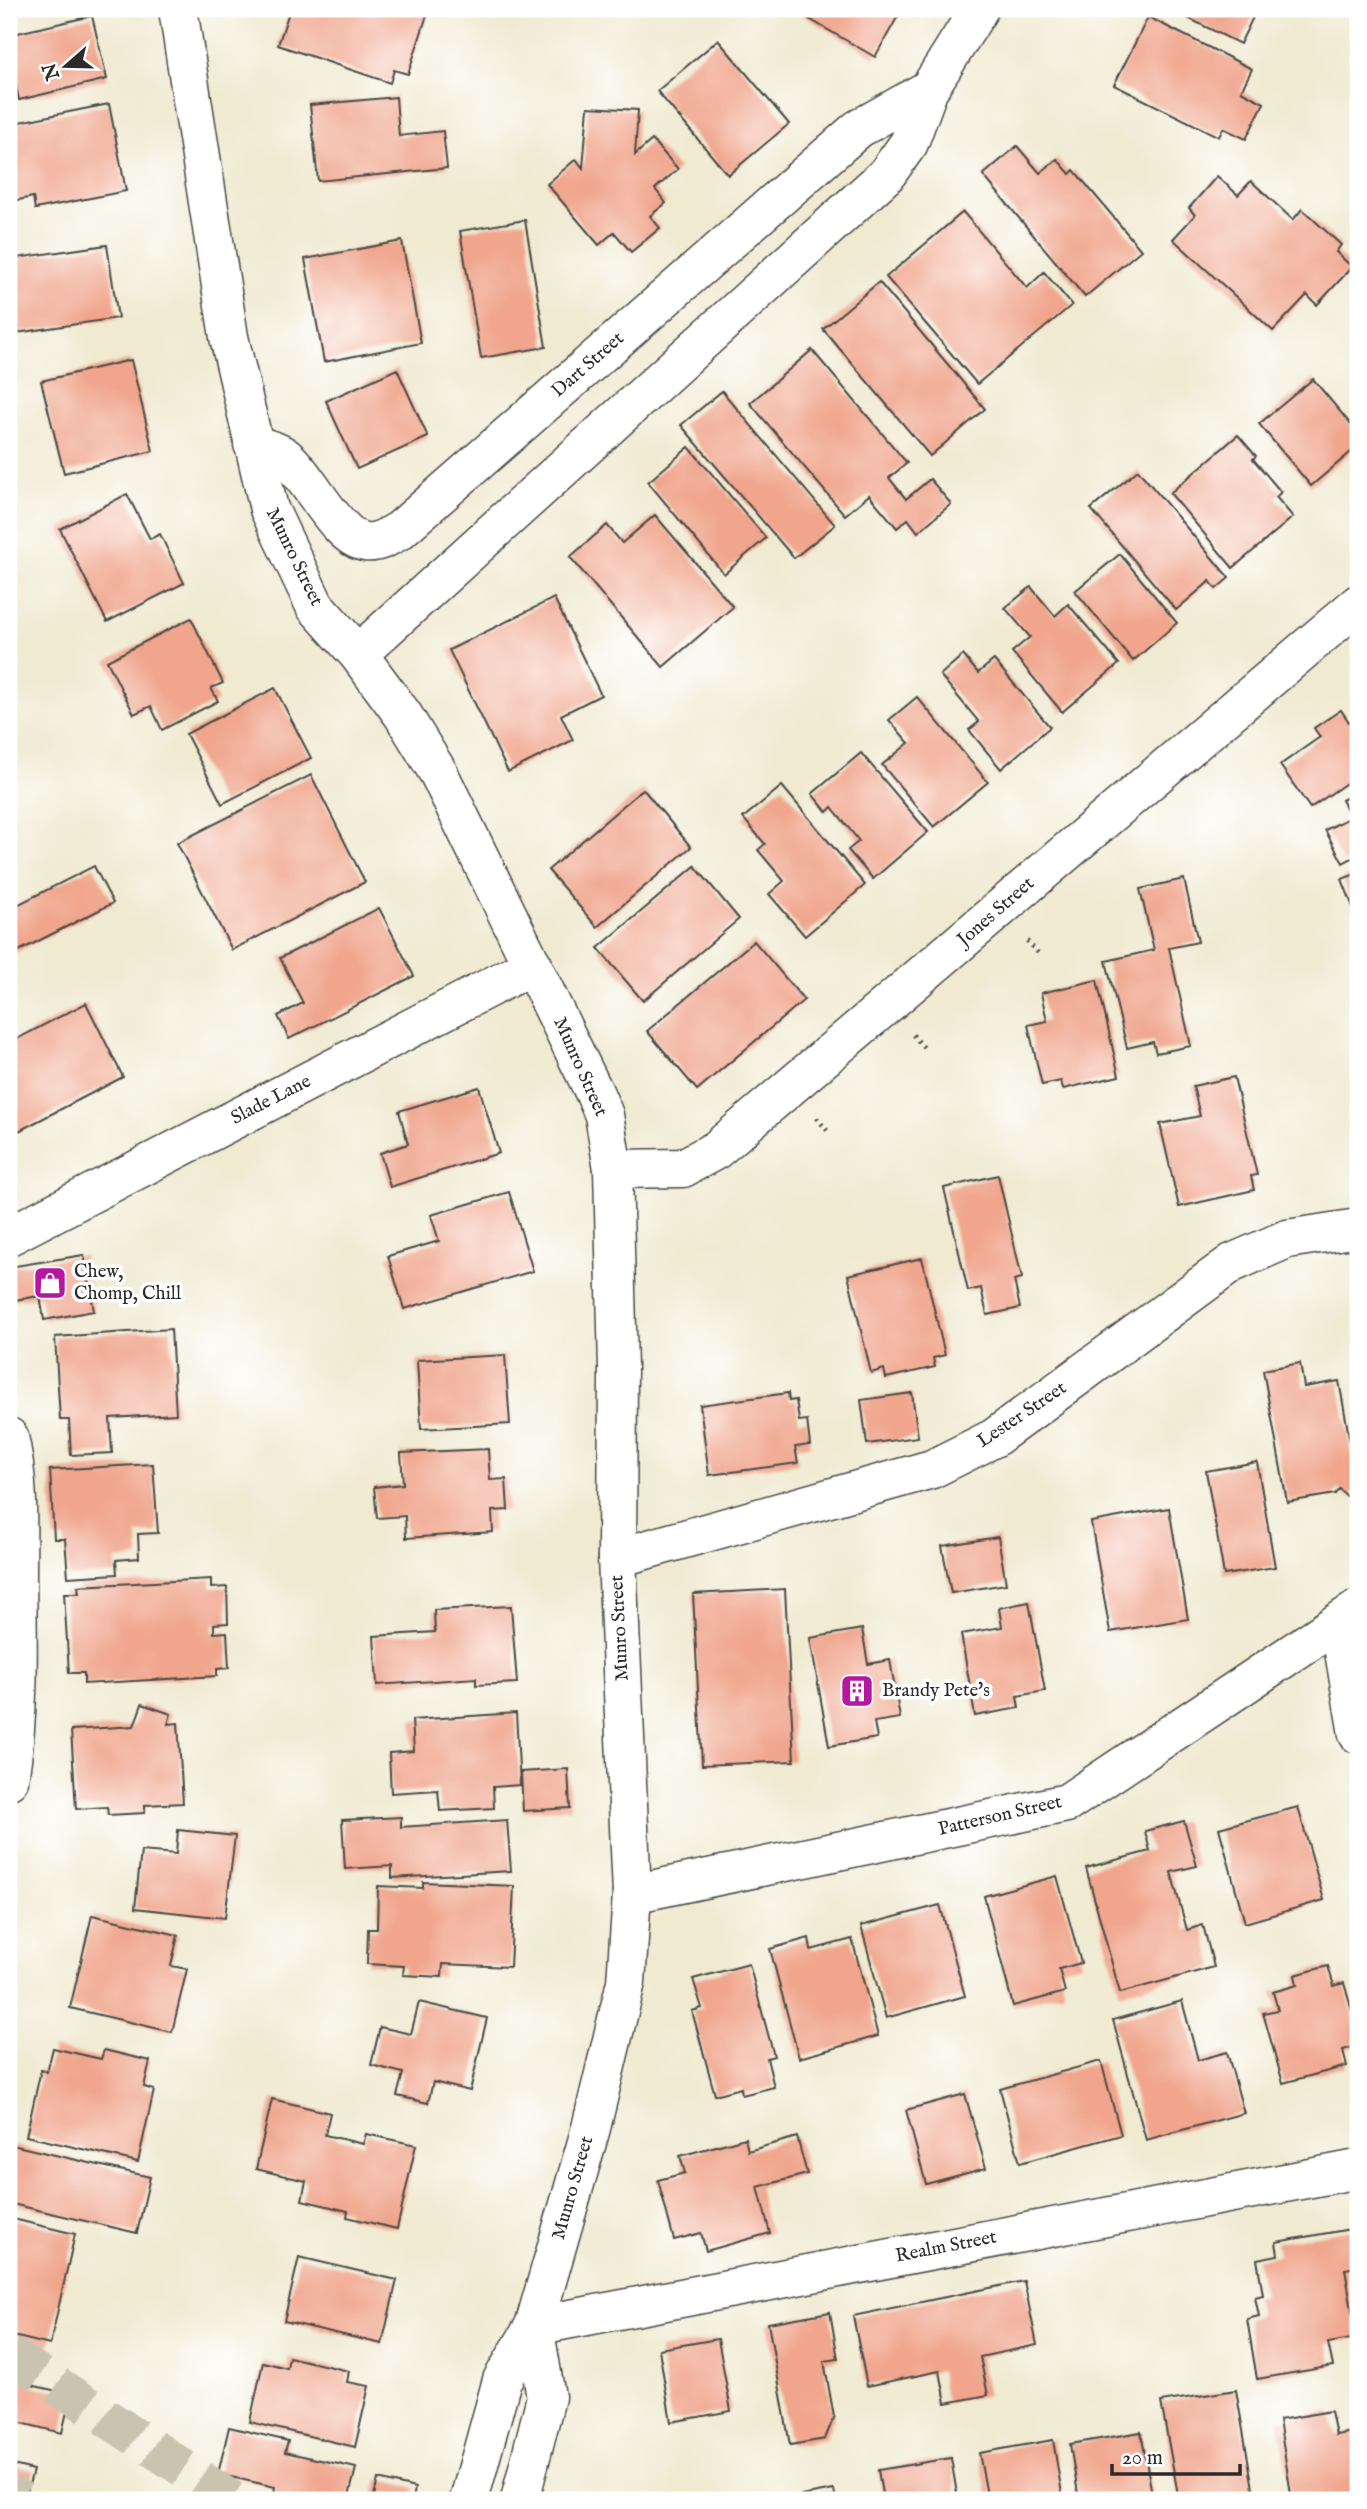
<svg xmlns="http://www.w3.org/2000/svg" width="1367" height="2509" font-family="'IM FELL English',serif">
<rect width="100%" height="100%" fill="#fff"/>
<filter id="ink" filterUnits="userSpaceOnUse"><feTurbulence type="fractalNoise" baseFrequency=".0143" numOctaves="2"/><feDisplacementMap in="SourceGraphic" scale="14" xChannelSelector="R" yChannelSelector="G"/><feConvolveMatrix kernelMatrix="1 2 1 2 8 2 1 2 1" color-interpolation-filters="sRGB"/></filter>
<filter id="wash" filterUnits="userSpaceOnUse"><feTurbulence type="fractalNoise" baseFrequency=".00686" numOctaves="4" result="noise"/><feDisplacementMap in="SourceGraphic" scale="28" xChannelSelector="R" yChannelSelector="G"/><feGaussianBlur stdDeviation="1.57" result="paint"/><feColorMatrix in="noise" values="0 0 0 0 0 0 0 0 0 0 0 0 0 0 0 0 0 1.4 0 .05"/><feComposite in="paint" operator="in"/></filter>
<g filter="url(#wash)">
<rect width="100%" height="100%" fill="#f0ead1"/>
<g id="blocks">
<g fill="#f0a58c">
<polygon points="290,9 414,9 427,15 408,74 394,70 390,83 278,45"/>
<polygon points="792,9 902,9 875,57"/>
<polygon points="1170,9 1257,9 1240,44"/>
<polygon points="92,16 107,79 19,100 9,55 9,35"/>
<polygon points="1148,17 1252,69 1241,91 1264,103 1246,139 1223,128 1219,137 1114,85"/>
<polygon points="718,40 789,124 728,175 657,91"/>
<polygon points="396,97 399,136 443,131 447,168 318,181 310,105"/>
<polygon points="109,104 126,191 35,209 33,197 9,202 9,124"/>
<polygon points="588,107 638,110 635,155 652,140 678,169 655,189 666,203 650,216 660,228 631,252 614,232 599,245 547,184 576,159 583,168"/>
<polygon points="1017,146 1040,173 1057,159 1070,174 1074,170 1141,250 1085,297 983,175"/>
<polygon points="1217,176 1238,195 1251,181 1293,220 1302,209 1341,245 1336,252 1352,267 1317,305 1307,295 1273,331 1173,239 1195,215 1189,208"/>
<polygon points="963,212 1027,288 1044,272 1072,305 977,384 886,277"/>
<polygon points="525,220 546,347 481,358 460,231"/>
<polygon points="402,241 421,343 324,362 305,259"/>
<polygon points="107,245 118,318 9,334 9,259"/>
<polygon points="879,282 985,409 930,456 823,329"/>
<polygon points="812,350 907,463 889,478 906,499 930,479 951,504 918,532 908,519 897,528 869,495 845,515 750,403"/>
<polygon points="131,360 153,451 64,473 41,381"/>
<polygon points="397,369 428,437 357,469 326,401"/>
<polygon points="1313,379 1358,433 1358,446 1311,486 1259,424"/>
<polygon points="722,391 835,525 794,558 681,425"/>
<polygon points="1238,435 1256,456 1253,459 1281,492 1276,497 1293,517 1233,568 1170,493"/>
<polygon points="689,447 766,538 724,574 648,482"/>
<polygon points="1138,470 1229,578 1216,589 1210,581 1176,610 1091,509"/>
<polygon points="127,494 150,539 160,534 184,583 107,622 60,529"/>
<polygon points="655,515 733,607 663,667 570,557 607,525 622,543"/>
<polygon points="1120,554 1177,623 1133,661 1075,591"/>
<polygon points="1031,587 1055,616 1068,604 1119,664 1062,712 1012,652 1030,637 1005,608"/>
<polygon points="554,598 601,695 561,715 573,740 508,772 449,650"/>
<polygon points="191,618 223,683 211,688 218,701 162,730 151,706 134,714 107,661"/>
<polygon points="963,655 978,673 994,660 1050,727 1001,769 969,730 979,722 940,675"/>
<polygon points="275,688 311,758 222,804 186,734"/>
<polygon points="917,697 988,782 934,827 882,765 909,743 889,720"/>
<polygon points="1341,710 1349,722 1358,716 1358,775 1310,808 1280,765 1320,737 1314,728"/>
<polygon points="861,753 928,832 873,879 848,850 859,841 832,807 827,812 812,794"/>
<polygon points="311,775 365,882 232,950 177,843"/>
<polygon points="782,786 865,885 805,936 769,894 784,881 758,850 765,844 743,818"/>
<polygon points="643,789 691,847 597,927 548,870"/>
<polygon points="1358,792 1358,855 1343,863 1325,830 1351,817 1342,800"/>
<polygon points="94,866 113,903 9,956 9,909"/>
<polygon points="695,866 739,919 643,1001 598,948"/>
<polygon points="1358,873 1358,920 1342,879"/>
<polygon points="1184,879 1198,942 1169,948 1191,1046 1156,1053 1153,1042 1127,1048 1106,961 1154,950 1140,889"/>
<polygon points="379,908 414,976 289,1039 278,1016 303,1003 280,958"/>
<polygon points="754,941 804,1000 697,1090 647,1031"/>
<polygon points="1097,980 1119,1076 1063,1089 1061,1081 1042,1085 1028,1025 1047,1021 1041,993"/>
<polygon points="86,1003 123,1077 9,1136 9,1043"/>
<polygon points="1234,1077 1257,1175 1251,1176 1254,1190 1179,1207 1160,1124 1200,1116 1193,1086"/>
<polygon points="479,1087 499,1153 390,1187 380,1153 408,1144 399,1111"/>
<polygon points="998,1175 1022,1278 1014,1280 1020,1308 987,1315 981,1288 968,1291 944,1188"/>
<polygon points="509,1192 533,1271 404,1309 388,1256 439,1241 431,1215"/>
<polygon points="84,1255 94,1311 44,1320 40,1296 14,1300 9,1267"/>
<polygon points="922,1258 945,1355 933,1358 935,1367 886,1378 884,1369 871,1373 848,1275"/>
<polygon points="171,1329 176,1414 110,1418 112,1453 71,1455 69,1420 60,1420 55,1337"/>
<polygon points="505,1355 510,1424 421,1429 417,1360"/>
<polygon points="1300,1363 1304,1387 1339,1381 1354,1464 1358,1468 1358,1486 1349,1498 1339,1489 1335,1494 1287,1502 1263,1370"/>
<polygon points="788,1393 789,1401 796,1400 799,1421 807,1420 810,1445 795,1447 798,1463 709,1475 700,1405"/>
<polygon points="912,1393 918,1437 867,1444 861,1400"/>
<polygon points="488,1449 490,1480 506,1479 508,1510 492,1511 493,1532 406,1538 405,1516 377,1518 374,1487 403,1484 401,1453"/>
<polygon points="1257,1462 1275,1567 1224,1575 1206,1471"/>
<polygon points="153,1464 158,1533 138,1534 139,1558 116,1560 117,1574 68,1577 65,1539 54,1539 50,1470"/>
<polygon points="1169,1508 1188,1619 1110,1632 1091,1522"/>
<polygon points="998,1537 1006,1584 951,1593 942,1546"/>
<polygon points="211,1579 211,1588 227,1587 228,1623 214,1624 214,1633 227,1632 229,1668 217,1669 217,1676 84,1684 84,1673 69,1673 64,1593 79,1593 78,1586"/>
<polygon points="785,1589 794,1761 702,1765 693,1594"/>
<polygon points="1029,1602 1045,1691 1017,1696 1019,1708 975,1716 961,1634 1002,1627 999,1608"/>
<polygon points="511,1606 517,1683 476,1685 476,1678 377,1685 374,1636 435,1632 434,1610"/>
<polygon points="862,1629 868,1664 890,1660 900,1718 874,1722 877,1738 829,1746 810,1638"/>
<polygon points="142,1704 171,1714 168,1724 178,1723 183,1803 145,1805 145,1813 108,1815 107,1807 76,1809 71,1730 134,1726"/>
<polygon points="516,1713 520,1785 493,1787 494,1808 440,1811 438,1790 391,1793 389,1753 414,1751 412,1720"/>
<polygon points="568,1769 570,1808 523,1811 521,1772"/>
<polygon points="1298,1807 1324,1900 1245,1923 1219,1828"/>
<polygon points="401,1817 401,1827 507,1820 511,1871 392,1878 392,1866 345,1869 342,1820"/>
<polygon points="1184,1821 1197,1866 1171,1872 1187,1930 1203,1925 1214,1967 1120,1993 1086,1868 1150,1851 1145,1831"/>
<polygon points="178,1830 235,1836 225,1918 135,1908 141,1851 176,1854"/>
<polygon points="1057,1876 1081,1963 1059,1969 1065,1992 1013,2006 984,1896"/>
<polygon points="423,1882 514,1886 510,1967 443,1964 442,1977 403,1975 404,1966 367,1964 368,1929 377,1929 378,1886 423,1888"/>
<polygon points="940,1905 965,1996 886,2018 861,1926"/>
<polygon points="92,1915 178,1935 171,1966 187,1969 172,2032 70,2008"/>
<polygon points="809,1938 811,1950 852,1939 878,2036 799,2058 770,1949"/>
<polygon points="749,1964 774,2056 767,2058 774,2087 742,2095 741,2088 715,2095 692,2011 702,2008 693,1979"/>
<polygon points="1328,1966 1334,1986 1344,1983 1358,2032 1358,2046 1343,2050 1347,2066 1283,2083 1263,2013 1278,2010 1273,1992 1297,1985 1295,1975"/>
<polygon points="1182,2001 1198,2060 1227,2052 1244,2113 1146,2140 1113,2020"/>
<polygon points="419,2002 487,2018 470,2091 433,2082 428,2103 397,2096 403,2073 371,2065 380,2027 411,2034"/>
<polygon points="53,2048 101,2059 104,2050 150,2061 144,2087 154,2090 138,2162 26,2136 41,2070 47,2072"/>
<polygon points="1101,2061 1121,2135 1020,2163 1000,2089"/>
<polygon points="965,2094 986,2168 926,2184 906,2110"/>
<polygon points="272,2099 330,2113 325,2135 363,2144 366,2134 416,2145 397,2229 347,2217 348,2211 302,2200 306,2181 256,2169"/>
<polygon points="797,2137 807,2174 758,2187 770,2233 706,2251 701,2233 674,2240 658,2180 685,2173 680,2156 745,2138 748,2151"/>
<polygon points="12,2145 150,2177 137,2233 12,2204 12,2201 9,2200 9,2160"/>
<polygon points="9,2218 75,2234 50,2345 9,2335"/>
<polygon points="1351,2229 1357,2267 1345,2269 1357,2338 1328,2343 1333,2366 1257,2379 1247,2319 1259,2316 1255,2297 1263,2295 1257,2259 1278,2255 1276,2242"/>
<polygon points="299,2257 397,2280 382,2344 284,2321"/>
<polygon points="1024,2281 1037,2345 980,2357 988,2395 946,2403 940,2371 867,2386 853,2316"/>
<polygon points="830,2312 838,2359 824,2361 834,2417 825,2439 790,2445 768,2323"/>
<polygon points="718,2339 731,2411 671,2422 659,2349"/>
<polygon points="9,2348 37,2354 30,2385 71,2394 62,2433 9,2420"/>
<polygon points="289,2357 349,2371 347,2382 369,2386 355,2447 250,2422 263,2362 287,2368"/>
<polygon points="1236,2390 1255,2500 1179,2500 1161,2402"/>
<polygon points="1331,2411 1336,2435 1358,2431 1358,2500 1292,2500 1279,2420"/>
<polygon points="229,2427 288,2441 285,2452 356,2468 348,2500 306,2500 274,2493 275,2487 218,2474"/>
<polygon points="1141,2432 1153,2500 1079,2500 1070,2444"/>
<polygon points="1053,2440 1063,2500 988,2500 979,2453"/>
<polygon points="951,2458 958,2500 883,2500 878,2470"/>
<polygon points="9,2464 33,2470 25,2500 9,2500"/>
<polygon points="378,2479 415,2488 413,2500 373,2500"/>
<polygon points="834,2490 836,2500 784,2500 784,2499"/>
</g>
</g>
</g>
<g filter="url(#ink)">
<use href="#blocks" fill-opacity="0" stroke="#494844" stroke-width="2"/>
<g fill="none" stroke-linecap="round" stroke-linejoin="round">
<g stroke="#c9c4b0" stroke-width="38" stroke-dasharray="38 19" stroke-linecap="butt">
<polyline points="9,2354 232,2500"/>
<polyline points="9,2492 21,2500"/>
</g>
<defs>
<g id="minor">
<polyline points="178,9 229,337 269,509 315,606 358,654 403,715 439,774 595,1094 604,1115 613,1169 618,1368 617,1558 632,1894 626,1982 591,2128 534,2326 502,2380 469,2500"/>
<path d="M253 444C263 448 276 450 284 456 309 475 336 538 365 542 377 544 390 536 400 530L858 129 929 89"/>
<polyline points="358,654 886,175 909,143 929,89 979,9"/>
<polyline points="613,1169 683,1168 716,1150 1358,604"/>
<polyline points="9,1236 533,965"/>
<path d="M9 1437C20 1482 17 1531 17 1576 18 1644 20 1713 9 1780"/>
<polyline points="617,1558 932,1469 994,1438 1232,1263 1287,1239 1358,1228"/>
<polyline points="1339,1622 1358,1734"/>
<polyline points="632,1894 1067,1803 1358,1609"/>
<polyline points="534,2326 1358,2169"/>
<polyline points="520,2500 546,2397 534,2326"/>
</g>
</defs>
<use href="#minor" stroke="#494844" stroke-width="41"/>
<g stroke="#494844" stroke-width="4.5" stroke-dasharray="2 5" stroke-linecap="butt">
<polyline points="1027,941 1038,953"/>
<polyline points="913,1035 926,1050"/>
<polyline points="817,1118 830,1134"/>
</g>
<use href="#minor" stroke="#fff" stroke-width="38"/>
</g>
</g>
<defs>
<symbol id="shop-square" viewBox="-11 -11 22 22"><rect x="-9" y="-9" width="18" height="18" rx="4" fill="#b5179e" stroke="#fff"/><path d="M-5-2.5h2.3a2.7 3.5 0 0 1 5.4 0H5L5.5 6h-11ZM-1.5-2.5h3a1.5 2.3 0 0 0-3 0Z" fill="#fff"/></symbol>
<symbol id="building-square" viewBox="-11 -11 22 22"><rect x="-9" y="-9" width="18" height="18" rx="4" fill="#b5179e" stroke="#fff"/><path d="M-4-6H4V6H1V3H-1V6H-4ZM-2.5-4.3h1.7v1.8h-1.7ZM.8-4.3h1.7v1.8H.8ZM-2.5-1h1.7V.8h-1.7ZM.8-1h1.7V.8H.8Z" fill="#fff"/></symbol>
</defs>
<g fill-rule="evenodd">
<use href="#shop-square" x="31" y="1264" width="38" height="38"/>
<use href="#building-square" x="838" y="1672" width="38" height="38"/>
</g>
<g text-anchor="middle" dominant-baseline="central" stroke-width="7" stroke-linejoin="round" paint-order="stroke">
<g font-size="19" fill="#2b2b2b" stroke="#fff">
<text transform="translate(588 365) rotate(-41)">Dart Street</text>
<text transform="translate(294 557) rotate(64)">Munro Street</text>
<text transform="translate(996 912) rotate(-41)">Jones Street</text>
<text transform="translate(580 1067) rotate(66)">Munro Street</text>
<text transform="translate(271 1100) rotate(-27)">Slade Lane</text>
<text transform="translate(1022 1415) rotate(-34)">Lester Street</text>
<text transform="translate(620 1628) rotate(-93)">Munro Street</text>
<text transform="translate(1000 1816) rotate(-13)">Patterson Street</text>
<text transform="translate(573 2188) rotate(-74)">Munro Street</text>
<text transform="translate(946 2247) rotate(-11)">Realm Street</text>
</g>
<g font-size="19" fill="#2b2b2b" stroke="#fff" text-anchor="start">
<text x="74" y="1272">Chew,<tspan x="74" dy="22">Chomp, Chill</tspan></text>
<text x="882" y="1691">Brandy Pete's</text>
</g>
</g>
<rect width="1367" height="2509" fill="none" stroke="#fff" stroke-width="35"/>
<g transform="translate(66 66) rotate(250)" stroke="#ffffff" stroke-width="5" paint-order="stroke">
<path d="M0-5L12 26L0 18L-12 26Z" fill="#2b2b2b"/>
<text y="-10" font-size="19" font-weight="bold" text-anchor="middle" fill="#2b2b2b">N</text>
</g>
<path d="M1112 2464v10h128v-10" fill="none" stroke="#2b2b2b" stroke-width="3.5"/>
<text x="1122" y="2464" font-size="21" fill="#2b2b2b" stroke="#ffffff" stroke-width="5" paint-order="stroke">20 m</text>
</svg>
